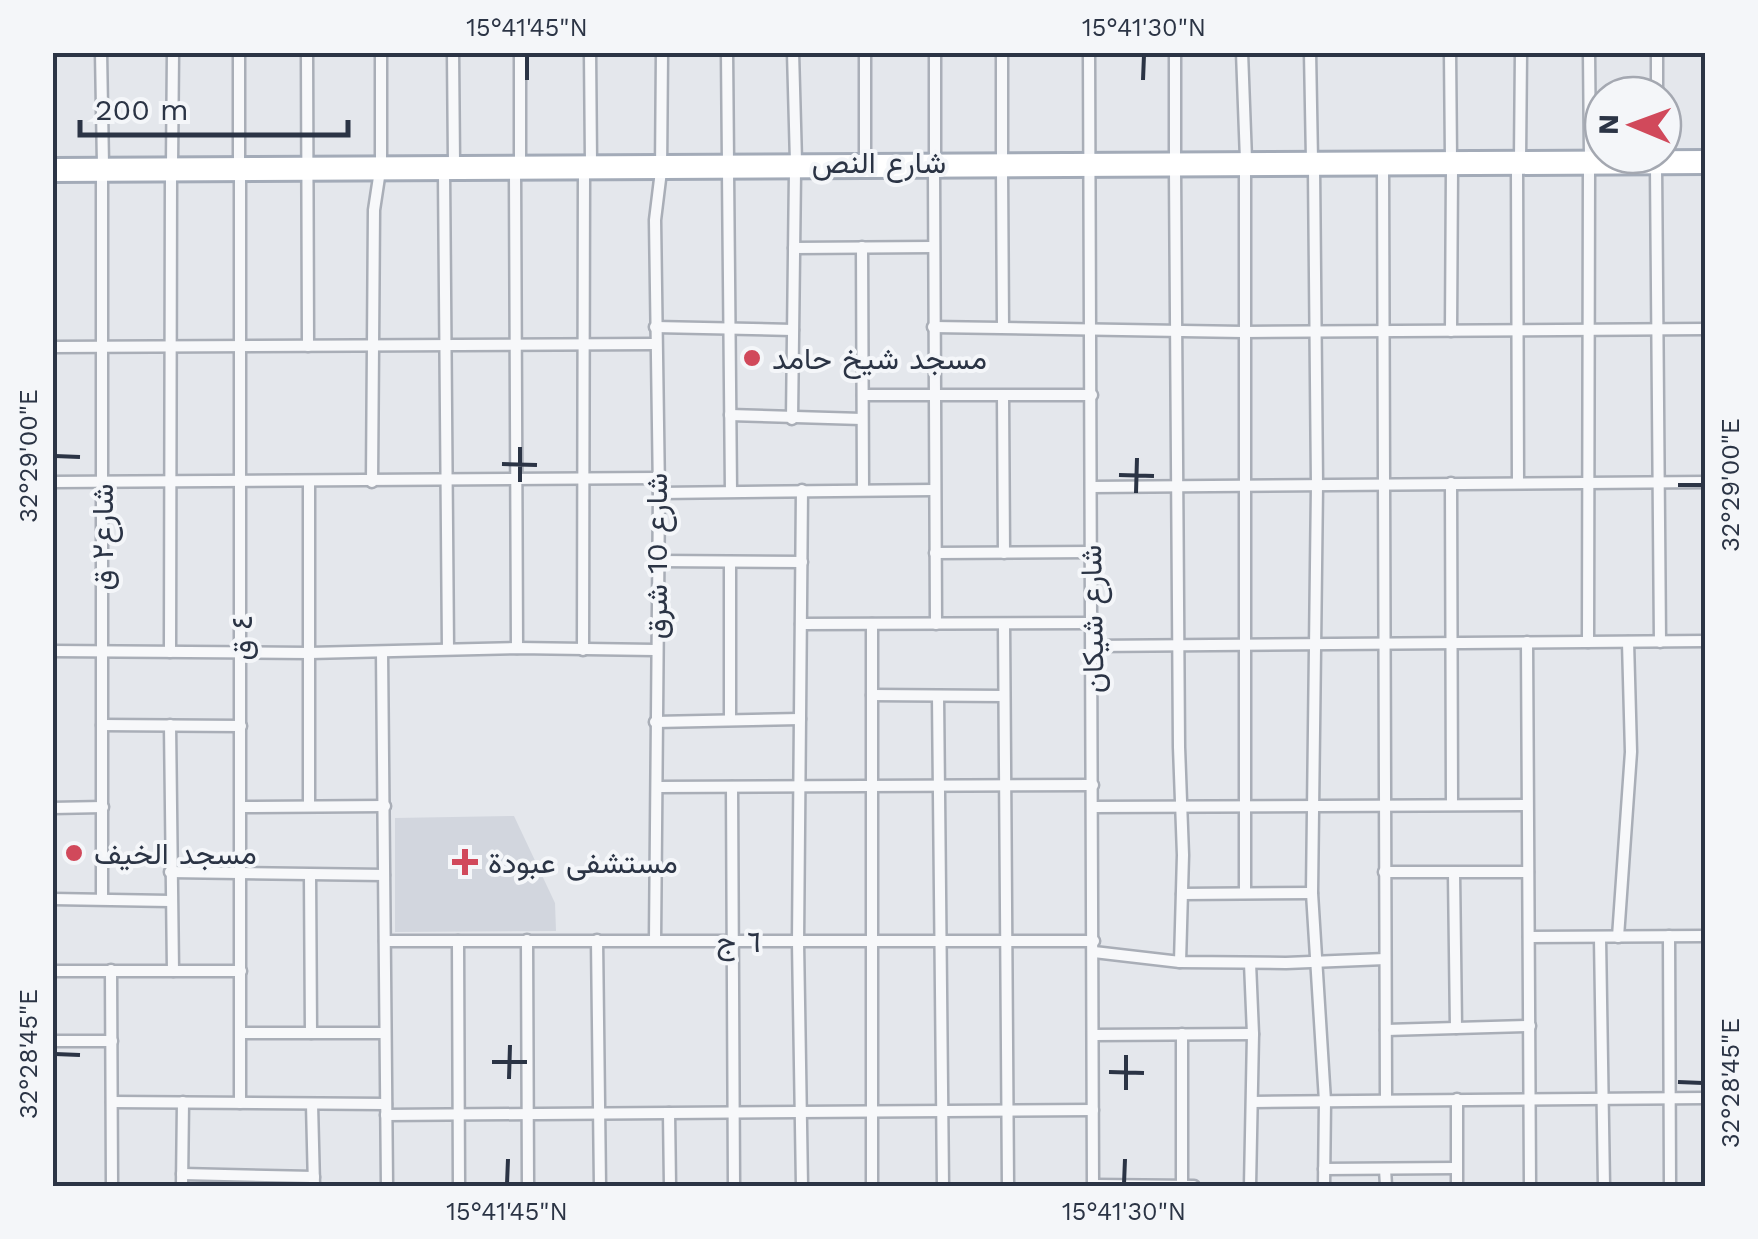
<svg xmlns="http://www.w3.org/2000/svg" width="1758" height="1239" font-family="'Work Sans',Vazirmatn,sans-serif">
<rect width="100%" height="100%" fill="#e4e7ec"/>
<polygon fill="#d2d6de" points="514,816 555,903 556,931 395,932 395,818"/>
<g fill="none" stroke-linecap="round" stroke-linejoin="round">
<defs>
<g id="minor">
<polyline points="101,52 103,165"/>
<polyline points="307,52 308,346"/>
<polyline points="453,52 454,163"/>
<polyline points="590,52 591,162"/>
<polyline points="727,52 728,163"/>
<polyline points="793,52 796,162"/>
<polyline points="865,52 865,163"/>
<polyline points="1089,52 1093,1186"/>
<polyline points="1242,52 1246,160"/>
<polyline points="1310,52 1312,160"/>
<polyline points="1450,52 1451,159"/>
<polyline points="1589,52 1590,157"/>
<polyline points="1657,95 1657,52"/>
<polyline points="1520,158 1521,52"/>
<polyline points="1175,159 1175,52"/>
<polyline points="1002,161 1002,52"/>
<polyline points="935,162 935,52"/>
<polyline points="172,164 173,52"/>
<polyline points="239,164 239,52"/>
<polyline points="1656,167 1660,642"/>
<polyline points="1314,169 1317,485 1312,893 1325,1101 1324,1186"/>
<polyline points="1383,169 1386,1099"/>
<polyline points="1517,169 1518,483"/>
<polyline points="934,171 936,624"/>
<polyline points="1002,171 1003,327"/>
<polyline points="1175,171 1179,747 1183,855 1180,962"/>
<polyline points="728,172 731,491"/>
<polyline points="240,173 240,1103"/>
<polyline points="444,173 448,649"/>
<polyline points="862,247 863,490"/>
<polyline points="794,248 933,247"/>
<polyline points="655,327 793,330"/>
<polyline points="933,327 1243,332 1706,329"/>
<polyline points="1451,331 1452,169"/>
<polyline points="52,347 656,344"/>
<polyline points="863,395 1092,395"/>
<polyline points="1003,396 1004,553"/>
<polyline points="730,415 862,419"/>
<polyline points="792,419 795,172"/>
<polyline points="52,482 657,478"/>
<polyline points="372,482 374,210 381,164 381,52"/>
<polyline points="1451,483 1452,804"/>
<polyline points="1091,487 1706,482"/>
<polyline points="659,493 933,490"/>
<polyline points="935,553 1091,552"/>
<polyline points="657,561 802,562"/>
<polyline points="801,624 1092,623"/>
<polyline points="872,624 872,1186"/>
<polyline points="1004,624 1008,1186"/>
<polyline points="1527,642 1530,1186"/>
<polyline points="1588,642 1589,167"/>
<polyline points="1092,646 1706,641"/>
<polyline points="517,648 515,172 520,162 520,52"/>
<polyline points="583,650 584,172"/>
<polyline points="52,651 309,653 517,648 655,650"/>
<polyline points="170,652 171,174"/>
<polyline points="382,652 387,1186"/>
<polyline points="872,695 1004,696"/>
<polyline points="938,696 943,1186"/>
<polyline points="730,718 730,562"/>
<polyline points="655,722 800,719"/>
<polyline points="102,725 241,726"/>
<polyline points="170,725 173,971"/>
<polyline points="657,787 1093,785"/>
<polyline points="732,787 734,1186"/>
<polyline points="309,806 309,483"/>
<polyline points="241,807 385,806"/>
<polyline points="1093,807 1527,805"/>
<polyline points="52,808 103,807"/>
<polyline points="170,872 384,875"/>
<polyline points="1384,872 1528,872"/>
<polyline points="1454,873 1456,1028"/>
<polyline points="310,875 311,1033"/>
<polyline points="1245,893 1245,169"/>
<polyline points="1182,894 1312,893"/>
<polyline points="52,899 170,901"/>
<polyline points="102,899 102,175"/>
<polyline points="1669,936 1670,1186"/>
<polyline points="1529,937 1706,936"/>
<polyline points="1618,937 1631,752 1628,642"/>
<polyline points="1600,938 1604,1186"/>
<polyline points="527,940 528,1186"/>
<polyline points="597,940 600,1186"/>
<polyline points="655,940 659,493 655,220 661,171 662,52"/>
<polyline points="385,941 1094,941"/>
<polyline points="458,941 459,1186"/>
<polyline points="1094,952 1180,962 1286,963 1385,959"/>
<polyline points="1250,963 1253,1034 1250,1186"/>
<polyline points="111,970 112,1186"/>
<polyline points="52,971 241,971"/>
<polyline points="1386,1030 1530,1026"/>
<polyline points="241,1033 385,1033"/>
<polyline points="1182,1034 1182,1186"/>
<polyline points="1093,1035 1253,1034"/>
<polyline points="52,1041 112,1041"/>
<polyline points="112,1102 386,1104"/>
<polyline points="1253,1102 1706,1098"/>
<polyline points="312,1104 314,1186"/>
<polyline points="669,1113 670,1186"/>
<polyline points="386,1115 1093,1110"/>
<polyline points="1324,1169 1456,1168"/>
<polyline points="1385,1169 1386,1186"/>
<polyline points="182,1174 314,1177"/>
<polyline points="1093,1185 1194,1186"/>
<polyline points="182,1186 183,1102"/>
<polyline points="802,1186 798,942 802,490"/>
<polyline points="1457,1186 1457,1099"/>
</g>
<g id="major">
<polyline points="52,165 1706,157"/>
<polyline points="52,175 1706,167"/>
</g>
</defs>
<use href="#minor" stroke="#a9aeb7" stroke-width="15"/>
<use href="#major" stroke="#a3abb8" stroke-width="18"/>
<use href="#minor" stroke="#f7f8fa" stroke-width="10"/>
<use href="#major" stroke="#fff" stroke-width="12"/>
</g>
<path fill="none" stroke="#2b3445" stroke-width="4" d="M527 80V55M1143 80 1144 55M55 456 80 457M502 464 537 465M1119 475 1154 476M520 482V447M1678 485H1703M1136 493 1137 458M55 1054 80 1055M492 1062H527M1109 1072 1144 1073M509 1079 510 1045M1678 1082 1703 1083M1126 1090V1055M507 1184 508 1159M1124 1184 1125 1159"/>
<g fill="#d1495b" stroke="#f4f6f9" stroke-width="4">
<circle cx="752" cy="358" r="10"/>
<circle cx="74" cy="853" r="10"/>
<path d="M460 847h10v10h10v10h-10v10h-10v-10h-10v-10h10z"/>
</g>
<g text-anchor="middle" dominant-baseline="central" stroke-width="8" stroke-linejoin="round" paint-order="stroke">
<g font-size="30" fill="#2b3445" stroke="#f4f6f9">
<text x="879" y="162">شارع النص</text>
<text transform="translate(102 537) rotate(-90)">شارع٢ ق</text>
<text transform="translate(656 556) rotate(-90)">شارع 10 شرق</text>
<text transform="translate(1092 619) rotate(-91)">شارع شيكان</text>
<text transform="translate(241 638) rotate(-90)">٤ ق</text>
<text transform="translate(739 941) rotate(1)">٦ ج</text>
</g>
<g font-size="30" fill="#2b3445" stroke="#f4f6f9" text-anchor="start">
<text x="772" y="358">مسجد شيخ حامد</text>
<text x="94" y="853">مسجد الخيف</text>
<text x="488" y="862">مستشفى عبودة</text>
</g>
</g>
<rect width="1758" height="1239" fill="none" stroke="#f4f6f9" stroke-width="110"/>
<g transform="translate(1633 125) rotate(271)"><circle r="48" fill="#f4f6f9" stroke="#a4a8b1" stroke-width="2.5"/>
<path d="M0-8L18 38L0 25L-18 38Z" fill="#d1495b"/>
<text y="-15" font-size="28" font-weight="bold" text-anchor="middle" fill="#2b3445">N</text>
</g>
<path d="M80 120v15h268v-15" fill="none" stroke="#2b3445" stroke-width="5"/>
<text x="95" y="120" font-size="30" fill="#2b3445" stroke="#f4f6f9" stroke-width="8" paint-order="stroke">200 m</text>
<rect x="55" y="55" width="1648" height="1129" fill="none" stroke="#2b3445" stroke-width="4"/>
<g font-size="25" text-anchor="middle" fill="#2b3445">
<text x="527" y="36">15°41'45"N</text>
<text x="1144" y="36">15°41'30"N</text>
<text transform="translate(28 456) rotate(-90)" y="9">32°29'00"E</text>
<text transform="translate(1730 485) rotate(-90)" y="9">32°29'00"E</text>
<text transform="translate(28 1054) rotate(-90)" y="9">32°28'45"E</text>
<text transform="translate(1730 1083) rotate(-90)" y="9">32°28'45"E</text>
<text x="507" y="1220">15°41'45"N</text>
<text x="1124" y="1220">15°41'30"N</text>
</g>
</svg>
